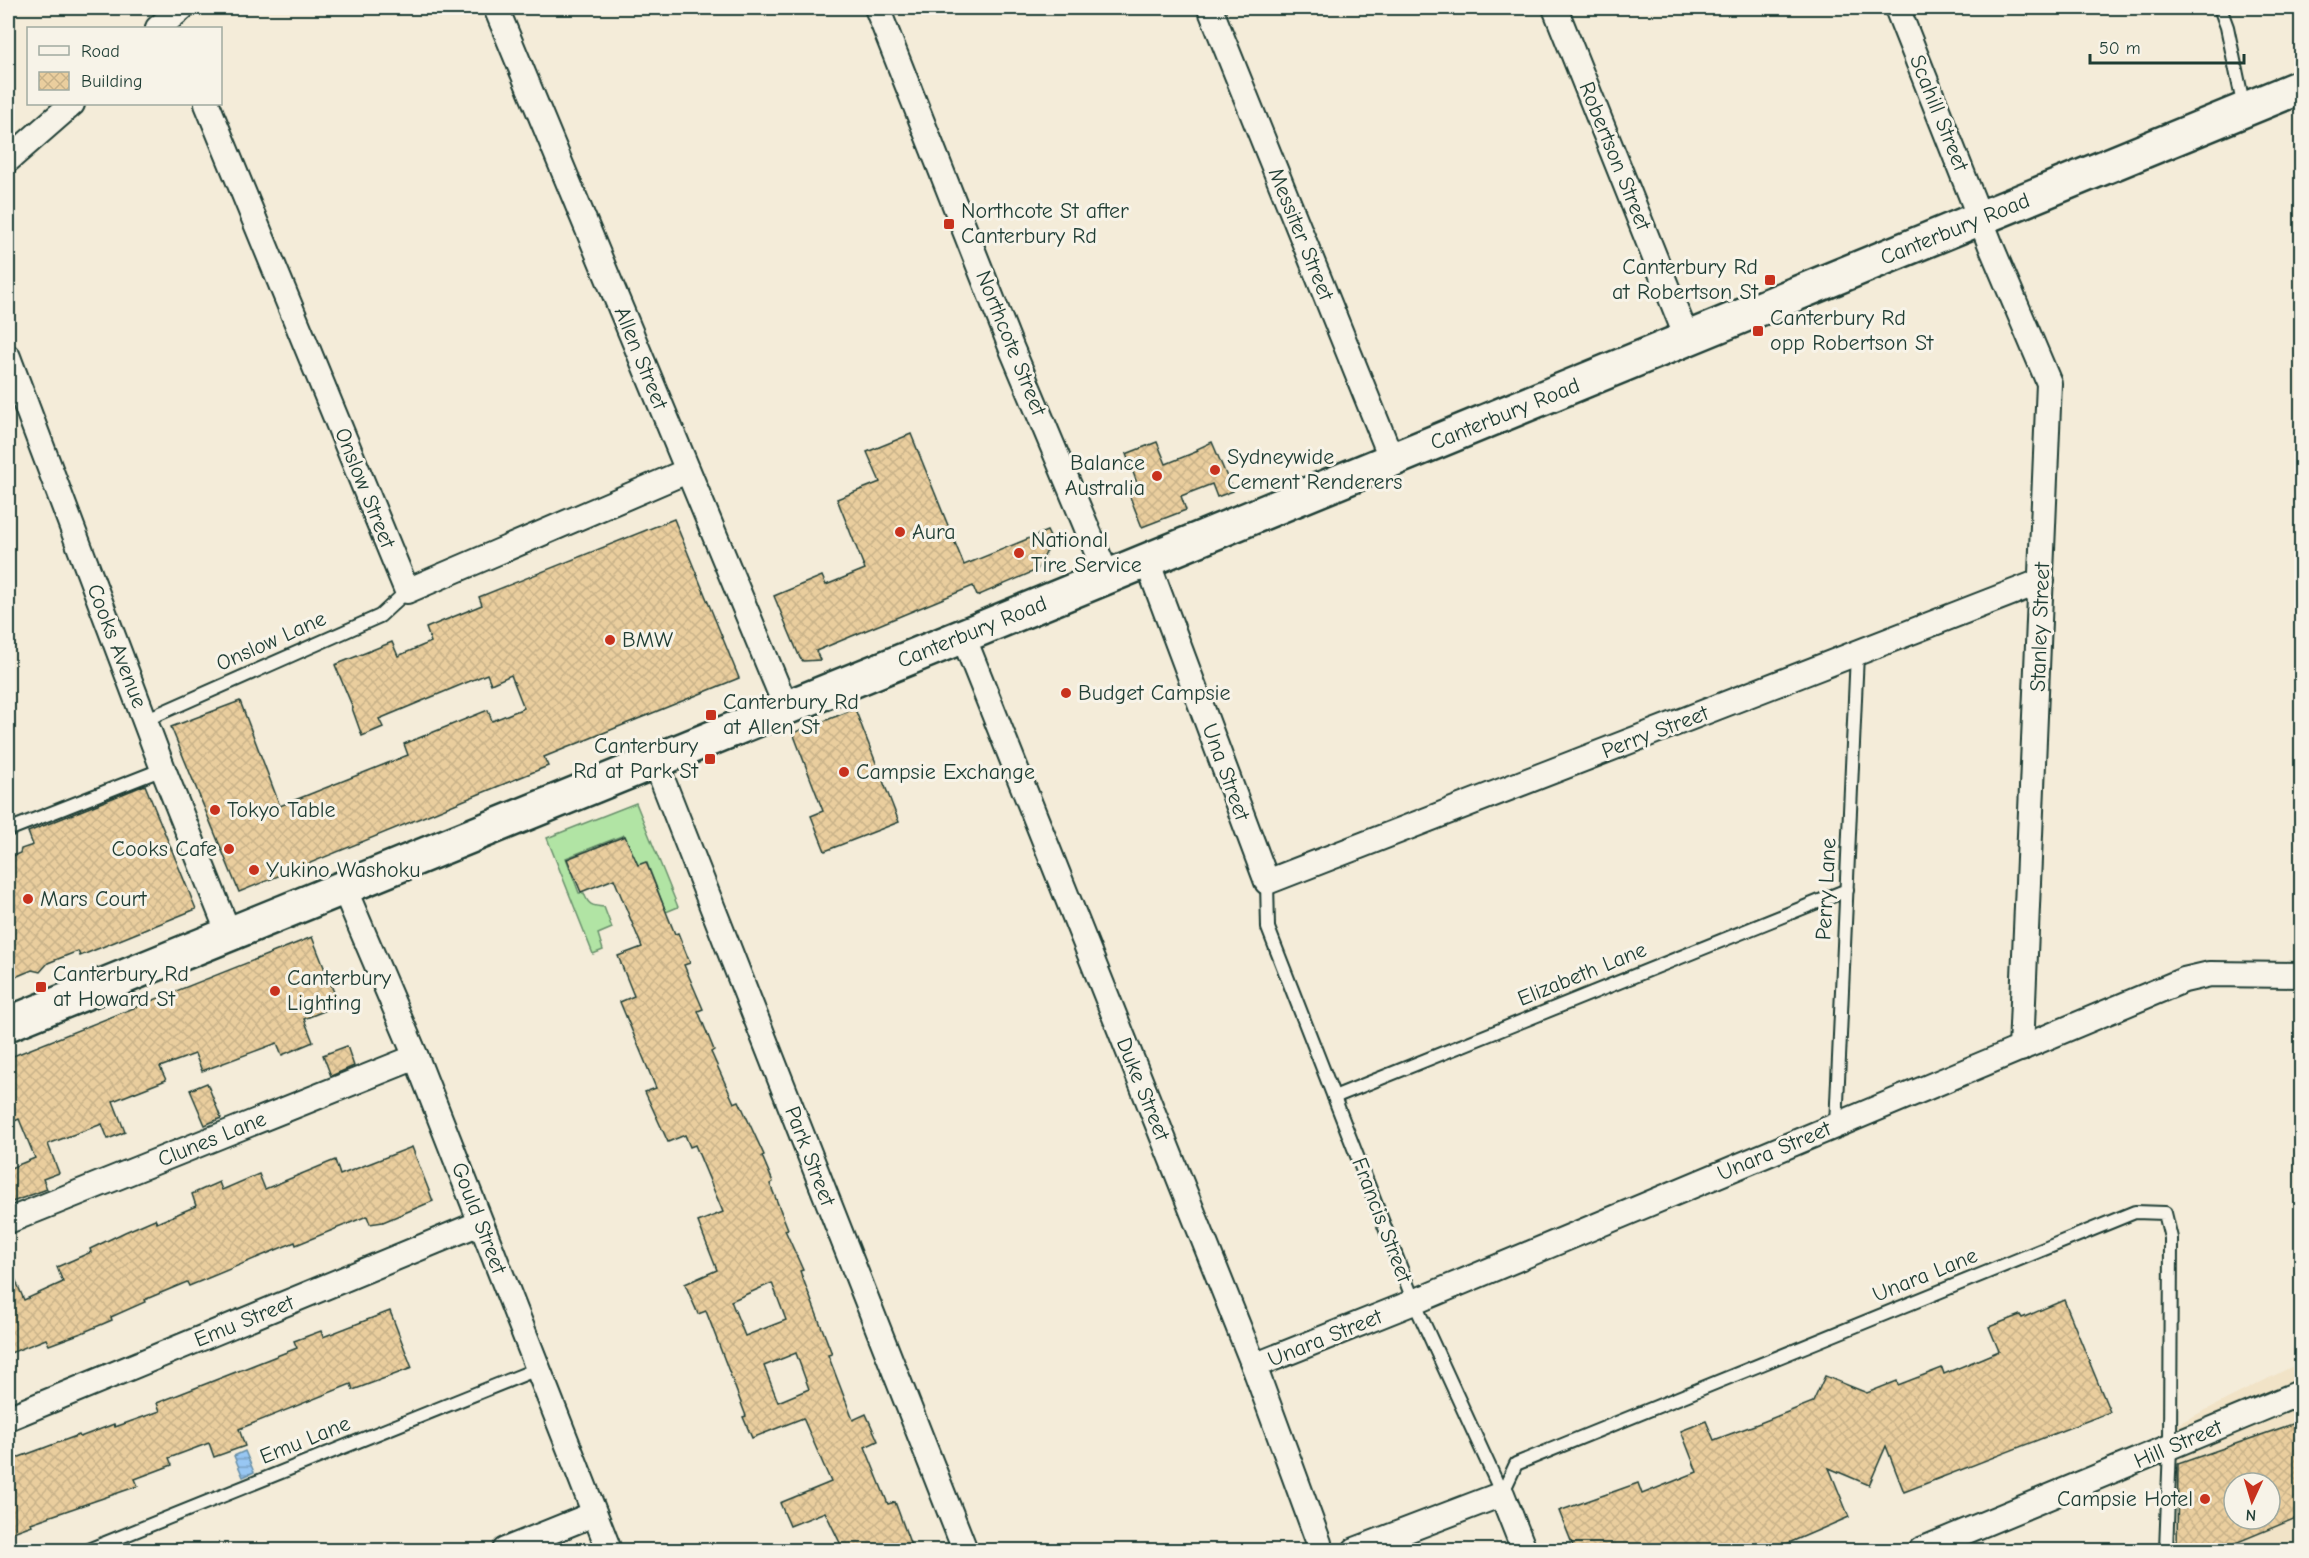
<svg xmlns="http://www.w3.org/2000/svg" width="2309" height="1558" font-family="'Comic Neue',sans-serif">
<defs>
<pattern id="water-rules" width="6" height="5" patternUnits="userSpaceOnUse" patternTransform="scale(1.5)"><rect width="6" height="5" fill="#98c7f3"/><path d="M0 2.5h6" fill="none" stroke="#7ba3c6"/></pattern>
<pattern id="building-cross-hatch" width="8" height="8" patternUnits="userSpaceOnUse" patternTransform="scale(1.5)"><rect width="8" height="8" fill="#eace9e"/><path d="M0 0l8 8M0 8l8-8" fill="none" stroke="#c8b289"/></pattern>
</defs>
<rect width="100%" height="100%" fill="#f4ecd9"/>
<filter id="ink" filterUnits="userSpaceOnUse"><feTurbulence type="fractalNoise" baseFrequency=".0167" numOctaves="2"/><feDisplacementMap in="SourceGraphic" scale="12" xChannelSelector="R" yChannelSelector="G"/><feConvolveMatrix kernelMatrix="1 2 1 2 8 2 1 2 1" color-interpolation-filters="sRGB"/></filter>
<g filter="url(#ink)">
<path fill="#f1e3c7" fill-rule="evenodd" d="M2301 1362V1550H2174L2178 1424ZM2234 1483H2270V1519H2234Z"/>
<path fill="#b1e4a4" stroke="#68906c" stroke-width="1.5" d="M636 803 678 907 666 912 647 863 637 866 624 835 566 858 579 893H584C588 905 592 906 604 907L612 928 598 934 603 950 593 954 547 838Z"/>
<polygon fill="url(#water-rules)" stroke="#6890a7" stroke-width="1.5" points="245,1451 254,1472 243,1477 234,1456"/>
<g fill="url(#building-cross-hatch)" stroke="#1f3d34" stroke-width="1.5" fill-rule="evenodd">
<polygon points="911,434 964,565 1047,531 1052,541 1037,570 977,596 973,586 816,651 820,660 803,661 800,658 774,596 822,576 826,585 865,569 837,499 880,482 867,452"/>
<polygon points="1157,442 1166,464 1198,451 1197,449 1212,442 1233,491 1217,497 1212,484 1181,496 1186,510 1142,527 1128,492 1139,488 1126,454"/>
<polygon points="674,519 739,678 544,757 548,766 239,892 171,727 240,701 280,806 408,755 404,744 488,710 492,721 524,708 511,675 491,684 487,674 379,719 383,727 362,736 352,708 353,708 335,665 392,642 398,656 431,642 426,628 482,605 479,597"/>
<polygon points="855,709 899,822 825,851 811,816 823,811 793,733"/>
<polygon points="145,785 196,909 80,956 78,951 48,963 40,972 32,970 8,980 8,858 20,853 21,849 33,845 28,832"/>
<path d="M625 836 638 865 646 862 675 934 678 933 690 963 684 965 703 1009 698 1011 714 1050 711 1052 734 1103 739 1101 764 1155 762 1156 773 1182 770 1184 788 1229 785 1230 803 1270 800 1271 832 1354 828 1355 853 1420 866 1414 878 1441 865 1447 888 1504 895 1502 913 1551H844L825 1512 790 1526 780 1503 831 1482 803 1418 752 1438 743 1417 746 1416 706 1311 698 1314 685 1284 717 1270 698 1222 723 1212 695 1145 690 1147 685 1135 668 1142 645 1092 656 1088 620 1002 634 996 618 956 642 947 614 879 581 892 567 859ZM772 1283 786 1320 745 1336 731 1301ZM796 1353 809 1389 778 1402 764 1366Z"/>
<polygon points="312,937 339,1005 304,1019 313,1042 282,1055 277,1043 202,1071 195,1054 160,1067 166,1080 113,1101 125,1132 108,1139 102,1124 48,1144 59,1173 43,1179 47,1189 12,1202 8,1191 8,1169 35,1158 19,1119 8,1124 8,1058"/>
<polygon points="347,1046 354,1066 331,1076 323,1055"/>
<polygon points="207,1083 221,1118 205,1125 190,1090"/>
<polygon points="412,1147 433,1201 383,1222 370,1224 367,1216 296,1245 295,1242 189,1286 187,1282 144,1300 145,1302 111,1317 112,1320 84,1332 49,1345 46,1339 8,1354 8,1262 24,1300 63,1282 57,1267 91,1252 90,1249 125,1232 155,1219 157,1223 196,1206 192,1194 219,1182 222,1190 259,1174 265,1189 335,1160 340,1175"/>
<polygon points="2064,1300 2110,1412 1904,1492 1886,1446 1869,1485 1829,1468 1849,1517 1770,1551 1575,1551 1559,1511 1638,1483 1642,1494 1697,1472 1681,1431 1706,1421 1714,1440 1760,1423 1813,1402 1825,1376 1867,1393 1897,1381 1898,1385 1942,1368 1944,1374 1999,1351 1989,1327 2020,1315 2022,1318"/>
<polygon points="390,1311 412,1368 353,1390 351,1384 239,1429 245,1446 214,1457 209,1443 169,1458 172,1465 135,1479 138,1486 31,1523 32,1525 8,1534 8,1464 15,1461 14,1459 79,1435 80,1437 114,1424 115,1427 160,1411 157,1403 297,1348 294,1341 321,1331 323,1337"/>
<path d="M2301 1421V1516L2216 1551H2177L2178 1464ZM2234 1483H2270V1519H2234Z"/>
</g>
<g fill="none" stroke-linecap="round" stroke-linejoin="round">
<defs>
<g id="lane">
<polyline points="2220,8 2227,27 2244,108"/>
<polyline points="145,720 380,616 407,591"/>
<polyline points="8,830 163,769"/>
<polyline points="1267,882 1268,928 1414,1302 1502,1494"/>
<polyline points="1334,1097 1847,890"/>
<polyline points="1836,1125 1857,654"/>
<polyline points="1502,1494 1516,1464 2135,1212 2165,1213 2171,1238 2170,1447 2166,1550"/>
<polyline points="88,1550 537,1369"/>
</g>
<g id="street">
<polyline points="496,8 786,707"/>
<polyline points="877,8 1011,347 1107,576"/>
<polyline points="1210,8 1392,460"/>
<polyline points="1555,8 1687,338"/>
<polyline points="1897,8 1991,246 2049,383 2021,1049"/>
<polyline points="158,28 182,8"/>
<polyline points="207,104 407,591 687,471"/>
<polyline points="8,160 72,104"/>
<polyline points="8,357 163,769 229,934"/>
<polyline points="1147,561 1267,882 2042,581"/>
<polyline points="963,636 1254,1366 1319,1543"/>
<polyline points="655,761 965,1550"/>
<polyline points="344,888 416,1057 609,1550"/>
<polyline points="8,1221 416,1057"/>
<polyline points="1254,1366 1414,1302 2184,980 2210,974 2302,975"/>
<polyline points="8,1418 480,1223"/>
<polyline points="505,1550 594,1514"/>
<polyline points="1355,1550 1502,1494 1524,1550"/>
<polyline points="1921,1550 2302,1392"/>
</g>
<polyline id="highway" points="8,1024 963,636 2302,86"/>
</defs>
<use href="#lane" stroke="#1f3d34" stroke-width="16"/>
<use href="#street" stroke="#1f3d34" stroke-width="28"/>
<use href="#highway" stroke="#1f3d34" stroke-width="38"/>
<use href="#lane" stroke="#f7f3e8" stroke-width="12"/>
<use href="#street" stroke="#f7f3e8" stroke-width="24"/>
<use href="#highway" stroke="#f7f3e8" stroke-width="33"/>
</g>
</g>
<g fill="#c8321e" stroke="#f7f3e8" stroke-width="2">
<rect x="943" y="218" width="12" height="12" rx="3"/>
<rect x="1764" y="274" width="12" height="12" rx="3"/>
<rect x="1752" y="325" width="12" height="12" rx="3"/>
<circle cx="1215" cy="470" r="6"/>
<circle cx="1157" cy="476" r="6"/>
<circle cx="900" cy="532" r="6"/>
<circle cx="1019" cy="553" r="6"/>
<circle cx="610" cy="640" r="6"/>
<circle cx="1066" cy="693" r="6"/>
<rect x="705" y="709" width="12" height="12" rx="3"/>
<rect x="704" y="753" width="12" height="12" rx="3"/>
<circle cx="844" cy="772" r="6"/>
<circle cx="215" cy="810" r="6"/>
<circle cx="229" cy="849" r="6"/>
<circle cx="254" cy="870" r="6"/>
<circle cx="28" cy="899" r="6"/>
<rect x="35" y="981" width="12" height="12" rx="3"/>
<circle cx="275" cy="991" r="6"/>
<circle cx="2205" cy="1499" r="6"/>
</g>
<g text-anchor="middle" dominant-baseline="central" stroke-width="6" stroke-linejoin="round" paint-order="stroke">
<g font-size="22" fill="#1f3d34" stroke="#f7f3e8">
<text transform="translate(1939 113) rotate(68)">Scahill Street</text>
<text transform="translate(1615 156) rotate(68)">Robertson Street</text>
<text transform="translate(1955 229) rotate(-22)">Canterbury Road</text>
<text transform="translate(1301 234) rotate(68)">Messiter Street</text>
<text transform="translate(1011 343) rotate(68)">Northcote Street</text>
<text transform="translate(641 358) rotate(68)">Allen Street</text>
<text transform="translate(1505 414) rotate(-22)">Canterbury Road</text>
<text transform="translate(365 488) rotate(68)">Onslow Street</text>
<text transform="translate(2040 627) rotate(-88)">Stanley Street</text>
<text transform="translate(972 632) rotate(-22)">Canterbury Road</text>
<text transform="translate(271 641) rotate(-24)">Onslow Lane</text>
<text transform="translate(117 646) rotate(69)">Cooks Avenue</text>
<text transform="translate(1655 732) rotate(-21)">Perry Street</text>
<text transform="translate(1226 772) rotate(70)">Una Street</text>
<text transform="translate(1826 889) rotate(-87)">Perry Lane</text>
<text transform="translate(1582 974) rotate(-22)">Elizabeth Lane</text>
<text transform="translate(1143 1089) rotate(68)">Duke Street</text>
<text transform="translate(212 1139) rotate(-22)">Clunes Lane</text>
<text transform="translate(1774 1151) rotate(-23)">Unara Street</text>
<text transform="translate(810 1156) rotate(69)">Park Street</text>
<text transform="translate(479 1218) rotate(69)">Gould Street</text>
<text transform="translate(1382 1220) rotate(69)">Francis Street</text>
<text transform="translate(1925 1275) rotate(-22)">Unara Lane</text>
<text transform="translate(244 1321) rotate(-22)">Emu Street</text>
<text transform="translate(1325 1338) rotate(-22)">Unara Street</text>
<text transform="translate(305 1440) rotate(-22)">Emu Lane</text>
<text transform="translate(2178 1444) rotate(-23)">Hill Street</text>
</g>
<g font-size="22" fill="#1f3d34" stroke="#f7f3e8" text-anchor="start">
<text x="961" y="211">Northcote St after<tspan x="961" dy="25">Canterbury Rd</tspan></text>
<text x="1758" y="267" text-anchor="end">Canterbury Rd<tspan x="1758" dy="25">at Robertson St</tspan></text>
<text x="1770" y="318">Canterbury Rd<tspan x="1770" dy="25">opp Robertson St</tspan></text>
<text x="1227" y="457">Sydneywide<tspan x="1227" dy="25">Cement Renderers</tspan></text>
<text x="1145" y="463" text-anchor="end">Balance<tspan x="1145" dy="25">Australia</tspan></text>
<text x="912" y="532">Aura</text>
<text x="1031" y="540">National<tspan x="1031" dy="25">Tire Service</tspan></text>
<text x="622" y="640">BMW</text>
<text x="1078" y="693">Budget Campsie</text>
<text x="723" y="702">Canterbury Rd<tspan x="723" dy="25">at Allen St</tspan></text>
<text x="698" y="746" text-anchor="end">Canterbury<tspan x="698" dy="25">Rd at Park St</tspan></text>
<text x="856" y="772">Campsie Exchange</text>
<text x="227" y="810">Tokyo Table</text>
<text x="217" y="849" text-anchor="end">Cooks Cafe</text>
<text x="266" y="870">Yukino Washoku</text>
<text x="40" y="899">Mars Court</text>
<text x="53" y="974">Canterbury Rd<tspan x="53" dy="25">at Howard St</tspan></text>
<text x="287" y="978">Canterbury<tspan x="287" dy="25">Lighting</tspan></text>
<text x="2193" y="1499" text-anchor="end">Campsie Hotel</text>
</g>
</g>
<rect width="2309" height="1558" fill="none" stroke="#f7f3e8" stroke-width="30"/>
<rect x="15" y="15" width="2279" height="1528" fill="none" stroke="#1f3d34" stroke-width="2" filter="url(#ink)"/>
<rect x="27" y="27" width="195" height="78" fill="#f7f3e8" stroke="#a1aaa0" stroke-width="1.5"/>
<rect x="39" y="46" width="30" height="9" fill="#f7f3e8" stroke="#a1aaa0" stroke-width="1.5"/>
<text x="81" y="57" font-size="18" fill="#1f3d34">Road</text>
<rect x="39" y="72" width="30" height="18" fill="url(#building-cross-hatch)" stroke="#a1aaa0" stroke-width="1.5"/>
<text x="81" y="87" font-size="18" fill="#1f3d34">Building</text>
<g transform="translate(2252 1501) rotate(184)"><circle r="28" fill="#f7f3e8" stroke="#a1aaa0" stroke-width="1.5"/>
<path d="M0-4.5L10 22L0 15L-10 22Z" fill="#c8321e"/>
<text y="-9" font-size="16" font-weight="bold" text-anchor="middle" fill="#1f3d34">N</text>
</g>
<path d="M2090 54v9h154v-9" fill="none" stroke="#1f3d34" stroke-width="3"/>
<text x="2099" y="54" font-size="18" fill="#1f3d34" stroke="#f7f3e8" stroke-width="4.5" paint-order="stroke">50 m</text>
</svg>
